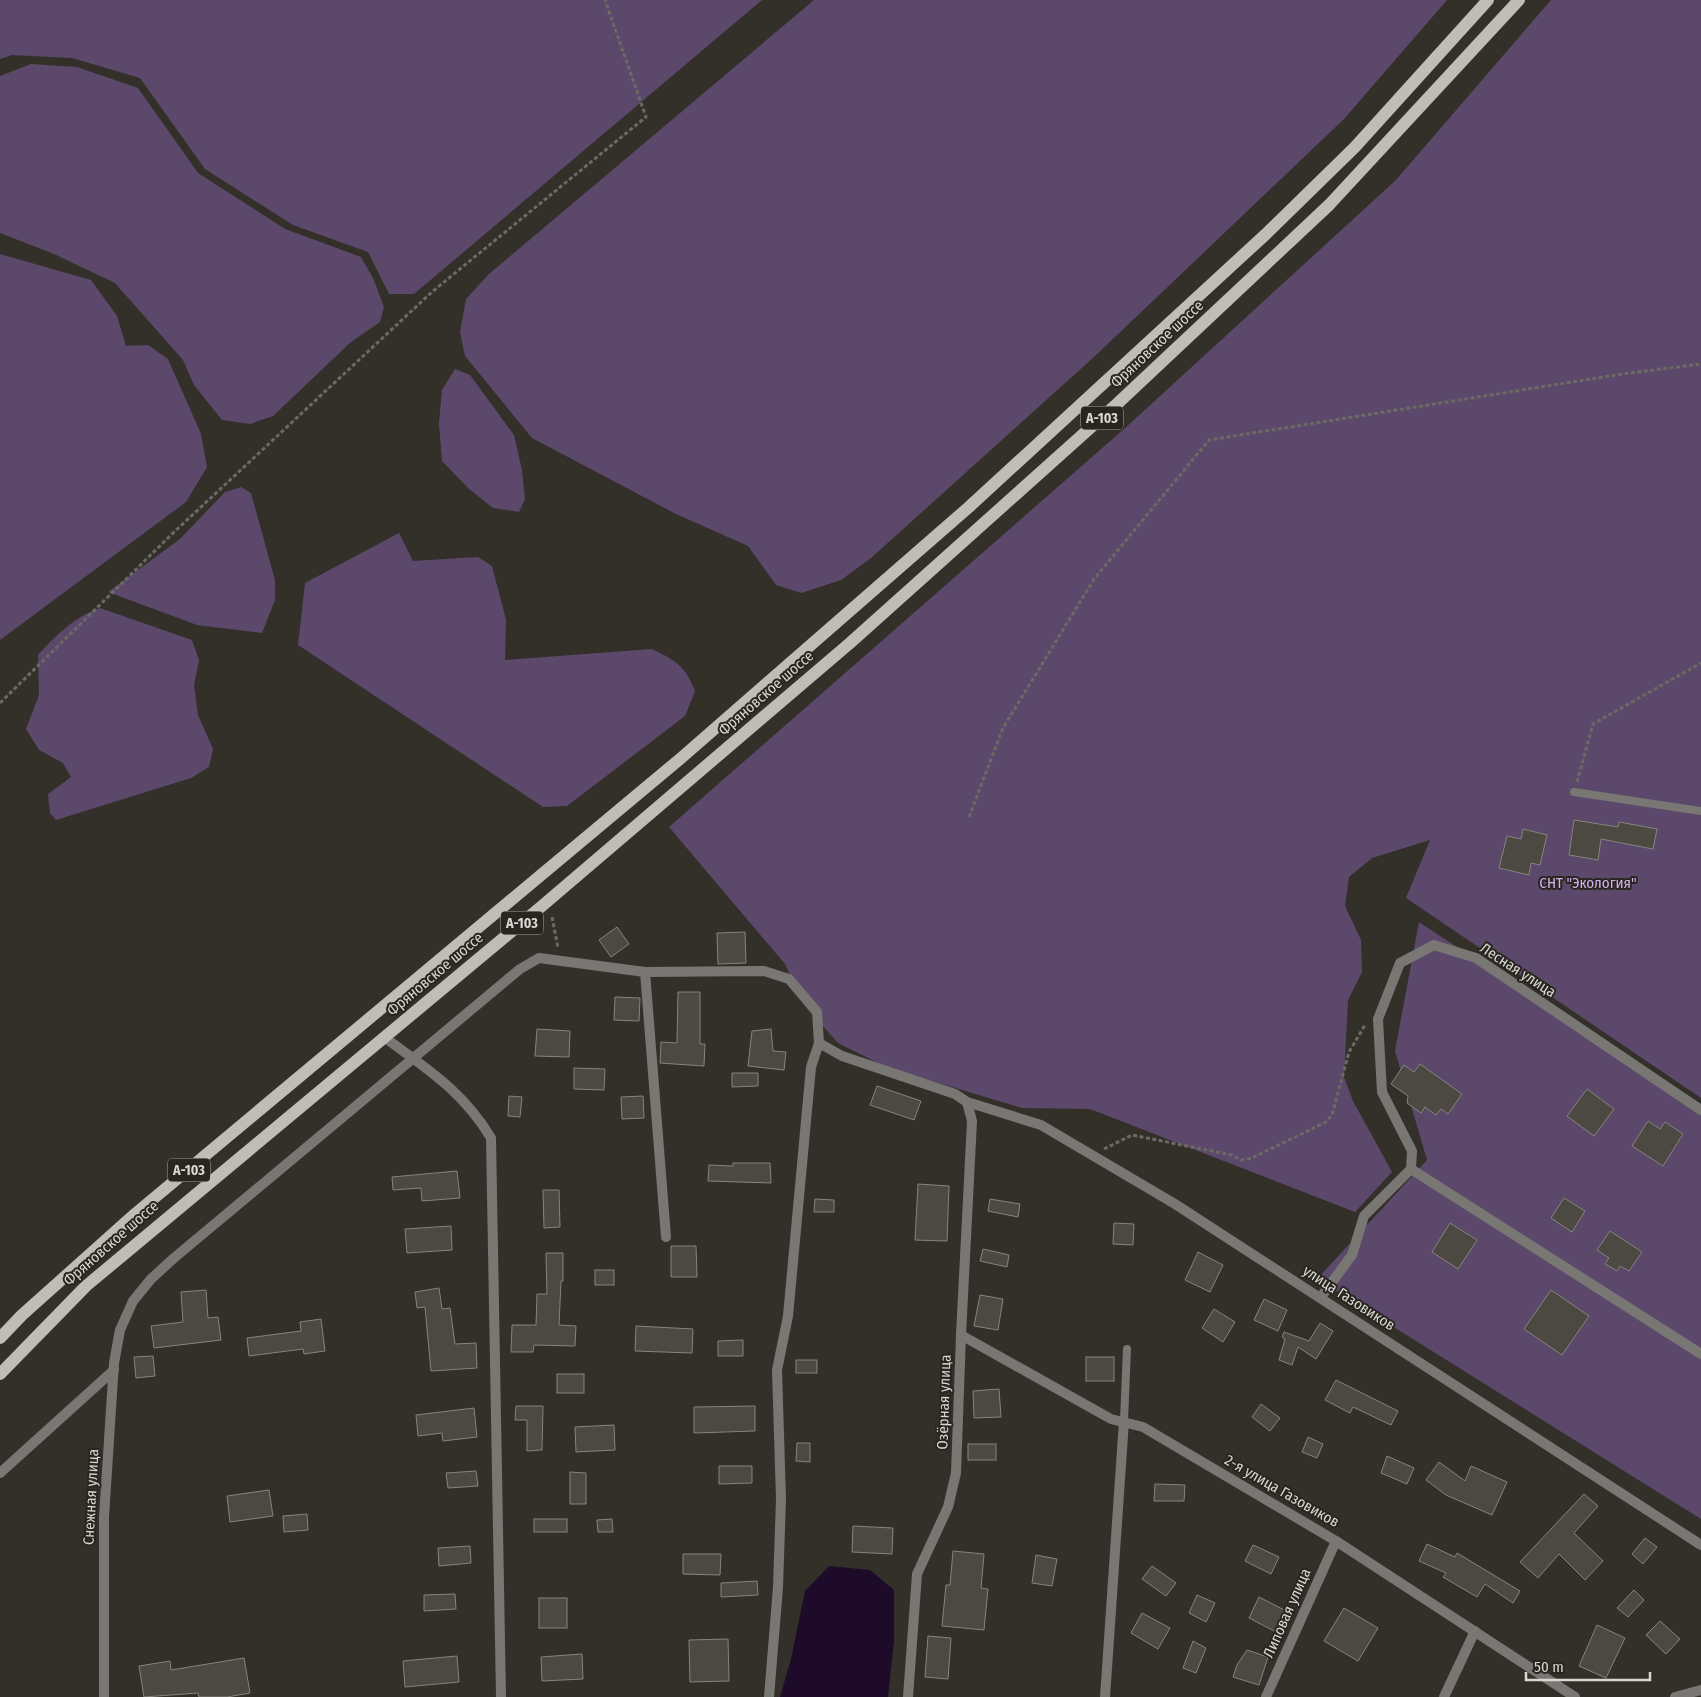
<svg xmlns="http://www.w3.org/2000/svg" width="1701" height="1697" font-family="'Fira Sans Condensed',sans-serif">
<rect width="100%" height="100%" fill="#33302a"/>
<g fill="#5c486b">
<polygon points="0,0 762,0 414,294 389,294 368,252 293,225 205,169 140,78 72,58 12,55 0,59"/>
<polygon points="814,0 1447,0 1344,119 1094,357 871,558 841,580 801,593 776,585 748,546 674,513 532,438 465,356 460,332 466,299 489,274"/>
<polygon points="1551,0 1701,0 1701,1098 1406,898 1430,840 1372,858 1349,877 1345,906 1361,940 1362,972 1348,1000 1344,1077 1353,1101 1392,1172 1355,1212 1090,1109 1022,1108 888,1068 838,1043 804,1005 785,964 669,827 1124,429 1396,180"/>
<polygon points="31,64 77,67 138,88 198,173 285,229 361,257 373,278 384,307 380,322 351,342 273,416 250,424 222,420 194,385 183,360 115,283 54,254 0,233 0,76"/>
<polygon points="0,254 91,280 117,316 126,346 148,345 168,359 201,434 207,467 186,502 0,640"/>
<polygon points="455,369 470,375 514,435 522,470 525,499 519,512 493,508 468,488 442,461 439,423 442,390"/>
<polygon points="241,487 251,493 275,580 275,600 262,633 197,625 108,592 180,539 225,492"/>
<path d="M399 533 413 561 478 557 492 566 506 620 505 660 652 649C677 661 685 666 695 691L685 716 567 806 543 807 298 645 305 583Z"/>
<path d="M100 608 192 640 199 660 194 685 198 715 213 749 209 767 191 778 56 820 50 813 48 794 71 777 63 763 39 750 26 729 39 695 38 655C56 635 74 617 100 608Z"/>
<polygon points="1419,922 1701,1108 1701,1519 1317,1279 1427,1160 1395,1051"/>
</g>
<polygon fill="#1e0b2a" points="829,1566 870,1570 894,1590 894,1640 888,1697 780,1697 791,1659 805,1591"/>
<g fill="#4c4942" stroke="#87847d">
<polygon points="1574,820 1618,827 1619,822 1657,829 1653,849 1601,839 1598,860 1569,855"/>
<polygon points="1523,829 1547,835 1540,865 1531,863 1529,875 1499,868 1507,836 1521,839"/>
<polygon points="617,927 629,944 611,957 599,940"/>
<polygon points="745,932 746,963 718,964 717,933"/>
<polygon points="678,992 700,992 700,1044 705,1044 704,1066 660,1063 661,1042 677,1043"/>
<polygon points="615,997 640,998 639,1021 614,1020"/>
<polygon points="537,1029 570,1031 569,1057 535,1056"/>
<polygon points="771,1029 773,1051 786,1052 784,1070 748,1066 752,1031"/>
<polygon points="1420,1064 1462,1094 1448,1114 1441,1109 1436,1115 1425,1107 1421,1113 1407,1103 1408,1096 1391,1084 1404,1065 1414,1072"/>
<polygon points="574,1068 605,1069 604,1090 574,1089"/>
<polygon points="732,1073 758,1073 758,1086 732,1087"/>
<polygon points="877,1086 921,1101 914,1120 870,1105"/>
<polygon points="1587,1089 1614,1109 1594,1136 1567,1116"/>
<polygon points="509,1096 522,1097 520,1117 508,1116"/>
<polygon points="643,1096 644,1118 622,1119 621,1097"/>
<polygon points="1648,1121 1660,1129 1665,1122 1683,1134 1663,1166 1632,1146"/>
<polygon points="733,1163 770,1163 771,1183 708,1181 709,1165 733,1166"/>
<polygon points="457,1171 460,1198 422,1201 421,1188 393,1190 392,1177"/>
<polygon points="918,1184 949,1186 947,1241 915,1240"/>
<polygon points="543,1190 559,1190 560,1227 544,1228"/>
<polygon points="1564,1198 1585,1211 1572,1232 1551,1218"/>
<polygon points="815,1199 834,1200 834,1212 814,1212"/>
<polygon points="990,1199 1020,1204 1018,1217 988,1211"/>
<polygon points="1114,1223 1134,1224 1133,1245 1113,1244"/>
<polygon points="1450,1223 1477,1240 1458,1269 1432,1252"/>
<polygon points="451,1226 452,1250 407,1253 405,1229"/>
<polygon points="1610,1231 1642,1252 1629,1271 1620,1266 1617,1271 1605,1264 1609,1258 1597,1250"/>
<polygon points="671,1246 696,1246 697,1277 671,1277"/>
<polygon points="983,1249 1009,1255 1007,1267 980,1261"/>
<polygon points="1198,1252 1223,1265 1210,1292 1185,1280"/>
<polygon points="546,1253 563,1253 563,1281 561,1281 559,1325 576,1326 575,1346 534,1345 533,1352 511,1352 512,1325 536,1325 537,1294 547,1294"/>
<rect x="595" y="1270" width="19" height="15"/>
<polygon points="439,1288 442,1309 450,1308 455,1344 476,1343 477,1368 431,1371 425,1307 417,1308 415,1292"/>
<polygon points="206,1290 208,1318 218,1317 221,1340 154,1348 151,1326 183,1322 181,1292"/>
<polygon points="1551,1290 1589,1316 1562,1355 1524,1329"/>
<polygon points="980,1295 1003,1299 998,1330 974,1326"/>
<polygon points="1264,1299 1287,1310 1278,1331 1254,1320"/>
<polygon points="1214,1309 1235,1322 1223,1342 1202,1328"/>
<polygon points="321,1319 325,1351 304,1354 303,1349 249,1356 247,1338 301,1331 300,1322"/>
<polygon points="1320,1323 1333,1331 1316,1359 1298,1347 1292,1365 1279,1360 1285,1339 1282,1337 1284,1332 1309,1341"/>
<polygon points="636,1326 693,1329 692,1353 635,1351"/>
<polygon points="743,1340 743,1356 718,1356 718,1341"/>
<polygon points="153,1356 155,1376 136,1378 134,1357"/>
<rect x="1086" y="1357" width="28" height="24"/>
<rect x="796" y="1360" width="21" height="13"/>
<rect x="557" y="1374" width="27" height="19"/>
<polygon points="1336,1380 1398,1411 1391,1425 1353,1407 1350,1413 1325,1400"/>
<polygon points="999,1389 1001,1417 974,1418 973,1391"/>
<polygon points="1261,1404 1280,1418 1270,1431 1252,1417"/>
<polygon points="516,1406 543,1406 542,1450 527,1451 527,1420 515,1420"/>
<polygon points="755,1406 755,1431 694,1433 694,1407"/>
<polygon points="474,1408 477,1437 443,1441 442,1433 418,1436 416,1415"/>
<polygon points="614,1425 615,1450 576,1452 575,1427"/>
<polygon points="1308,1437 1323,1444 1317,1458 1302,1452"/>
<polygon points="797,1443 810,1443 810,1462 796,1461"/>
<rect x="968" y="1444" width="28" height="16"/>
<polygon points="1387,1456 1414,1468 1407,1484 1381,1473"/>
<polygon points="1439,1462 1465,1481 1471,1466 1507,1482 1492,1515 1446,1495 1426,1480"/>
<polygon points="719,1466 752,1466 752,1483 719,1484"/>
<polygon points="476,1471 478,1486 448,1488 446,1473"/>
<polygon points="570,1472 586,1473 586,1504 570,1504"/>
<polygon points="1155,1484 1185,1485 1184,1501 1154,1501"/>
<polygon points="269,1490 273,1516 230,1522 227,1496"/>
<polygon points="1584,1494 1598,1506 1574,1533 1603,1561 1585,1580 1559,1554 1538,1578 1520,1562"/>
<polygon points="307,1514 308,1530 284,1532 283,1516"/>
<rect x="534" y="1519" width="33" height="13"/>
<polygon points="612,1519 613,1532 598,1532 597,1520"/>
<polygon points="853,1526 893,1528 892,1554 852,1552"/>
<polygon points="1645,1538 1657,1547 1643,1564 1632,1554"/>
<polygon points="1427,1544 1455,1557 1457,1553 1520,1591 1513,1603 1485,1584 1477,1597 1443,1577 1446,1573 1419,1561"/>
<polygon points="1253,1545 1279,1557 1271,1574 1245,1561"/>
<polygon points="470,1546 471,1563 439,1566 438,1548"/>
<polygon points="953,1551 984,1554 981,1588 988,1589 984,1630 942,1626 946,1585 950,1585"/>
<polygon points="683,1554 721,1554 720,1575 683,1574"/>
<polygon points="1036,1555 1057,1559 1052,1586 1032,1583"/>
<polygon points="1152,1566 1176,1583 1166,1596 1142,1579"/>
<polygon points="757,1581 758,1595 721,1597 721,1583"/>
<polygon points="1634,1590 1644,1600 1628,1617 1617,1608"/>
<polygon points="455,1594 456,1609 424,1611 424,1595"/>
<polygon points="1197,1595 1215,1603 1206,1622 1189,1613"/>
<polygon points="1259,1597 1292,1614 1282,1635 1249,1618"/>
<rect x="539" y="1598" width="28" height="30"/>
<polygon points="1344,1608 1378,1628 1358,1661 1324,1641"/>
<polygon points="1142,1613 1170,1628 1158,1649 1131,1633"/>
<polygon points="1660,1621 1680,1639 1666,1654 1646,1635"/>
<polygon points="1597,1625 1625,1638 1606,1678 1579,1666"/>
<polygon points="928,1636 951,1638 948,1679 925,1677"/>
<polygon points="728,1639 729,1681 690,1682 689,1640"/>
<polygon points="1193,1641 1206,1648 1196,1673 1183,1668"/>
<polygon points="1247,1650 1268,1657 1259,1685 1233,1677 1237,1665"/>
<polygon points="582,1654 583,1679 542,1681 541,1657"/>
<polygon points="457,1656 459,1682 405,1687 403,1661"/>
<polygon points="244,1658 250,1693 227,1697 199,1697 198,1693 144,1697 139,1666 170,1661 171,1670"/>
</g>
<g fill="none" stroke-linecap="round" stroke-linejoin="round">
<g stroke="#6c6a64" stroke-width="3" stroke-dasharray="4 2.5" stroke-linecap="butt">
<polyline points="0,703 172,534 433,291 646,117 605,0"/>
<polyline points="1577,782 1593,724 1701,663"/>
<polyline points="969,817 1003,728 1094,579 1209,440 1622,374 1701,364"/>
<polyline points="552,917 558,948"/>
<polyline points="1104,1149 1132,1135 1232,1155 1241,1160 1252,1158 1326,1122 1332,1115 1349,1052 1365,1025"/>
</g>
<g stroke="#787774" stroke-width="8">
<polyline points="1574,792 1701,811"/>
<polyline points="1124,1421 1127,1349"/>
</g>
<g stroke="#787774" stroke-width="10">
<polyline points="645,972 666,1237"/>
<path d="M384 1037C427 1069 463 1091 491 1138L501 1697"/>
<polyline points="1411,1169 1701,1354"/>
<polyline points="1321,1297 1352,1255 1364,1216 1411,1169 1412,1151 1382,1092 1378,1019 1400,963 1434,945 1476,958 1701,1110"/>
<polyline points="961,1335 1111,1419 1143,1427 1336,1541 1575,1697"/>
<polyline points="0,1473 114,1370"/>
<polyline points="104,1697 104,1517 114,1363 120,1330 133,1301 151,1279 174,1258 520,969 539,958 645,972 764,971 789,979 817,1012 819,1043 842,1056 955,1094 967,1102 1041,1125 1175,1204 1701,1545"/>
<polyline points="769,1697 778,1587 781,1499 777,1370 788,1316 811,1067 819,1043"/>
<polyline points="908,1697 917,1574 948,1507 956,1473 961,1335 972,1121 967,1102"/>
<polyline points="1105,1697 1124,1421"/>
<polyline points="1266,1697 1336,1541"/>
<polyline points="1444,1697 1475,1631"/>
<polyline points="1675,1697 1701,1690"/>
</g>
<g stroke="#c0bdb7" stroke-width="12">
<polyline points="0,1338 22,1315 135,1214 680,759 969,507 1266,234 1355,147 1488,0"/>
<polyline points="0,1374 86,1286 542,906 850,643 1118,403 1329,205 1519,0"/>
</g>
</g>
<g text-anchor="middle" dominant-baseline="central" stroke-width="4" stroke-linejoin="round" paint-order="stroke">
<g fill="#292620" stroke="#a4a29d" stroke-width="1">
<rect x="1081" y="406.5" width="42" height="23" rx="4"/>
<rect x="501" y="911.5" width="42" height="23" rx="4"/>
<rect x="168" y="1158.5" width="42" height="23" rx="4"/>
</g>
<g font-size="14" font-weight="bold" fill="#d8d7d3">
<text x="1102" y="418">А-103</text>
<text x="522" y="923">А-103</text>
<text x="189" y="1170">А-103</text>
</g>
<g font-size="15" fill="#d8d7d3" stroke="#292620">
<text transform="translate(1157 344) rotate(-43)">Фряновское шоссе</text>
<text transform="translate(766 693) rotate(-41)">Фряновское шоссе</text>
<text transform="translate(1518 970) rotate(33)">Лесная улица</text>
<text transform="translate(435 974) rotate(-40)">Фряновское шоссе</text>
<text transform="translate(111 1243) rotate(-41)">Фряновское шоссе</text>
<text transform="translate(1349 1298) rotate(33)">улица Газовиков</text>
<text transform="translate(944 1402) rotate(-88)">Озёрная улица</text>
<text transform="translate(1282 1491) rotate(30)">2-я улица Газовиков</text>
<text transform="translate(91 1497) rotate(-87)">Снежная улица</text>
<text transform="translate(1287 1613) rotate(-66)">Липовая улица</text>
</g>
<g font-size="15" fill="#d3b1ee" stroke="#292620">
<text x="1588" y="883">СНТ "Экология"</text>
</g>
</g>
<path d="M1526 1672v8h124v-8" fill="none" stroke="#d8d7d3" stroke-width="2.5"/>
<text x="1534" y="1672" font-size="15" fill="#d8d7d3" stroke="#292620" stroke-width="4" paint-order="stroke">50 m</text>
</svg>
